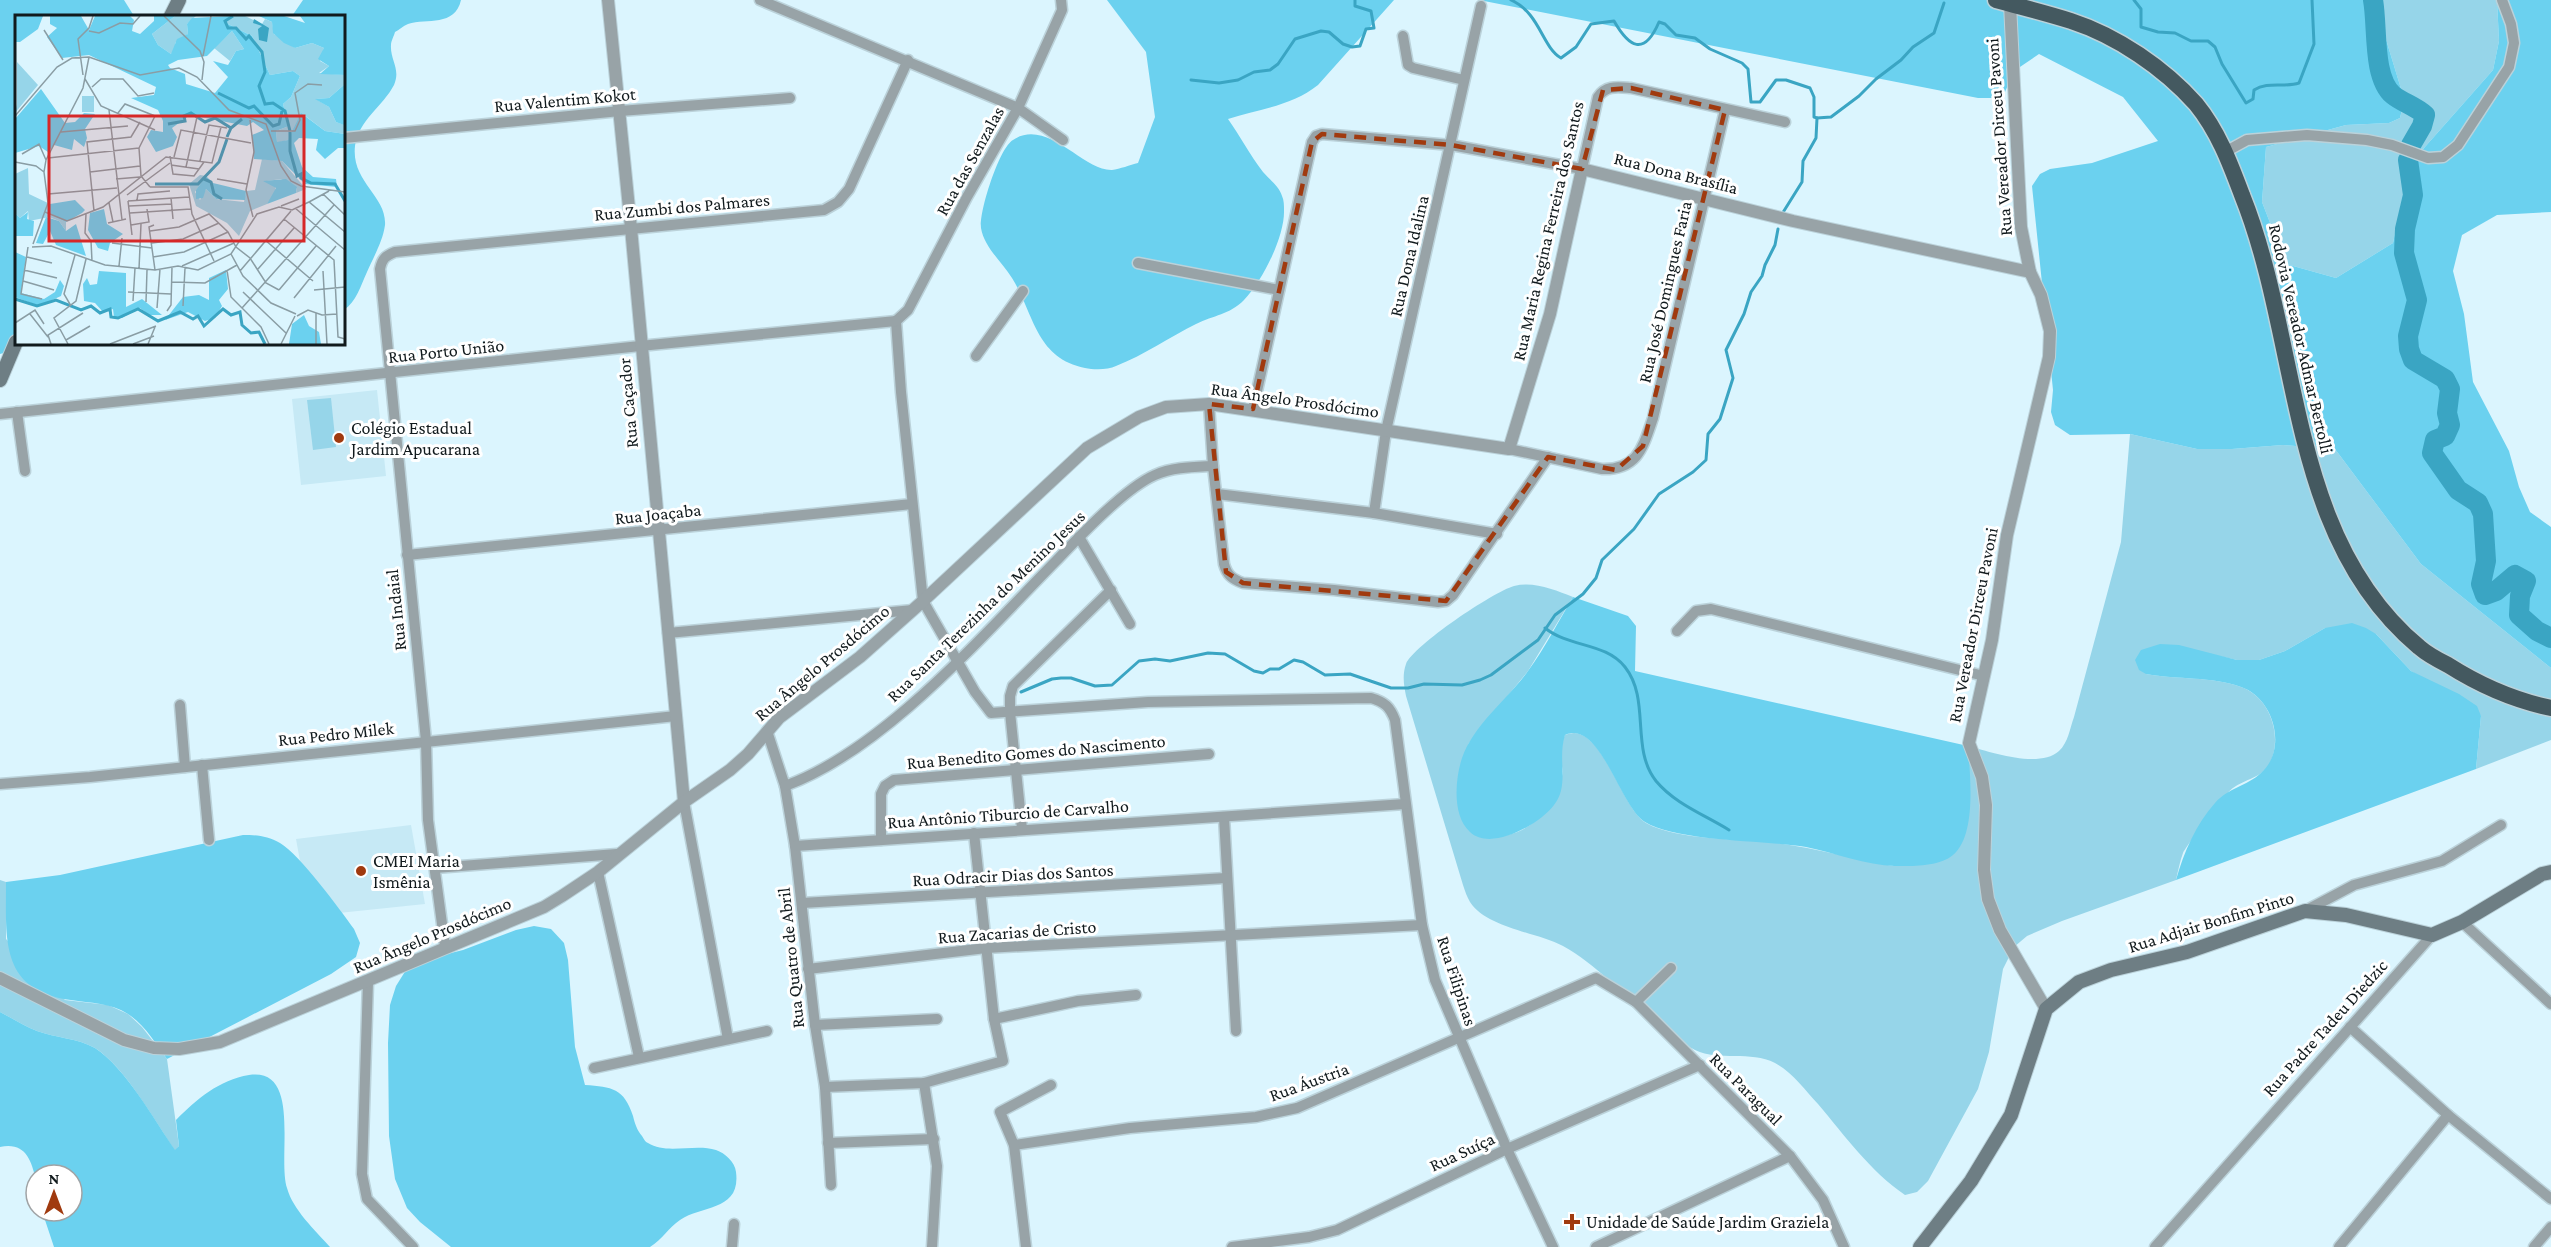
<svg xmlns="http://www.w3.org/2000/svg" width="2551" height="1247" font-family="'Crimson Pro',serif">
<rect width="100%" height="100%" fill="#dbf5fe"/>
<g fill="#c6e9f5">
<polygon points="377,390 386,476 301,485 292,399"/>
<polygon points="411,825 425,904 310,916 296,839"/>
</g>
<g fill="#96d5e9">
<polygon points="2374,0 2497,0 2499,41 2493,70 2409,165 2393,243 2336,278 2286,264 2262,202 2266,147 2346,125 2389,123 2400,118 2404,101 2402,92"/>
<polygon points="331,398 336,447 313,450 307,400"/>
<path d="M2130 434 2197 449H2232L2283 445 2335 449 2421 564 2551 668V740L2476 769 2481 716 2411 671 2376 634 2325 628 2285 651 2259 660H2237L2219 656 2146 674C2178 680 2211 676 2241 687 2270 697 2283 736 2270 763 2262 778 2245 779 2233 788 2225 793 2188 844 2183 853 2180 861 2178 871 2176 880L2062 921 2027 936 2014 947 2003 969 1989 1052 1978 1089 1928 1181 1917 1192 1905 1195C1870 1171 1845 1136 1818 1104 1805 1090 1792 1072 1775 1063 1750 1050 1720 1062 1695 1050 1645 1024 1612 973 1563 946 1536 932 1487 928 1470 902 1467 897 1465 891 1463 885L1406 696C1404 686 1402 675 1406 664 1414 645 1493 592 1514 586 1534 581 1555 590 1573 597L1528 671 1469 743 1462 760 1479 837C1524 840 1549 818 1562 776 1564 768 1559 757 1560 748 1561 744 1563 739 1565 735 1601 718 1621 809 1646 823 1678 841 1739 838 1776 843 1816 848 1854 859 1893 866L1968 746C1991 752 2039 769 2059 751 2068 743 2070 728 2074 717L2121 542Z"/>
<path d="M0 880 6 882V939L65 1000 108 1005 128 1014 142 1027 167 1059 179 1146 175 1151C156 1122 124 1066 95 1048 77 1038 56 1038 37 1031 24 1026 12 1018 0 1012Z"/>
</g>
<g fill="#6bd1ef">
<polygon points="0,0 124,0 134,16 16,16 16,339 7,352 0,354"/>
<path d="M303 0H461C455 27 427 18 408 24 403 26 399 30 395 32 394 36 391 41 391 45 390 60 401 69 394 85 383 106 358 121 355 146 351 182 387 196 385 225 383 241 373 258 367 272 361 285 356 302 344 310V16H292Z"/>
<path d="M1107 0H1394L1318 85C1292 106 1259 109 1228 119 1240 136 1250 155 1263 172 1270 180 1279 186 1282 196 1284 200 1284 206 1284 210 1285 236 1262 282 1244 300 1229 315 1214 315 1196 324 1170 337 1144 355 1116 366 1108 370 1094 370 1085 368 1035 358 1034 313 1012 278 1002 262 984 247 981 228 979 212 999 148 1013 140 1047 117 1083 171 1112 170 1120 169 1130 165 1138 163L1155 117 1146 52Z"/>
<polygon points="1479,0 2374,0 2402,92 2404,101 2400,118 2389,123 2346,125 2266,147 2262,202 2286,264 2336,278 2393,243 2409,165 2493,70 2499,41 2497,0 2551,0 2551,212 2497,215 2462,235 2453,271 2464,314 2473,382 2509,451 2519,487 2530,512 2551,527 2551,668 2421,564 2335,449 2283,445 2232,449 2197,449 2130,434 2070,435 2055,425 2051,412 2053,390 2032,186 2040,174 2050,169 2092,163 2158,141 2123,97 2039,54 2014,71 2005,92 1991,98 1978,98"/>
<path d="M1573 597 1628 616 1636 626 1635 671 1968 746C1970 775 1977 835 1953 855 1939 867 1912 866 1895 866 1866 865 1835 853 1806 847 1765 840 1678 842 1645 822 1620 807 1600 719 1565 735 1557 760 1570 785 1554 805 1540 824 1491 852 1470 832 1452 816 1455 779 1462 758 1474 724 1507 700 1528 671 1545 648 1558 622 1573 597Z"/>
<path d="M2352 623 2366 628 2376 634 2411 671 2459 694 2477 706 2481 716 2476 769 2176 880C2184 852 2196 824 2215 803 2228 788 2247 786 2261 773 2288 749 2274 698 2241 687 2211 676 2178 680 2146 674L2139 670 2135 660 2141 650 2160 644 2179 645 2237 660H2259L2285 651 2325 628Z"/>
<path d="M243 835C256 835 268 836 280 843 300 855 339 908 354 929L360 943 356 957 331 974 167 1059C156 1044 145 1025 128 1014 111 1003 90 1003 71 1000 0 990 6 941 6 882L60 875Z"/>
<path d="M534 926 551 929 564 943 568 960 575 1047 585 1085C612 1087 624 1088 633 1116 635 1124 637 1130 642 1136 644 1139 645 1142 648 1143 667 1155 695 1143 716 1150 725 1153 735 1162 736 1172 741 1211 703 1205 680 1220 669 1227 662 1240 650 1247H451L420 1222 407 1208 395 1179 389 1136 388 1043 390 1005 396 986 406 970 435 957 463 950 516 930Z"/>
<path d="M0 1012C12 1018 24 1026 37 1031 56 1038 77 1038 95 1048 125 1067 155 1121 175 1150L179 1146 176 1120C197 1099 219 1080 249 1075 302 1067 277 1157 287 1188 293 1210 315 1230 330 1247H54L42 1211H72V1175H36V1180C31 1159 25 1142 0 1147Z"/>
</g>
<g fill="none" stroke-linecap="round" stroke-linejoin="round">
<g stroke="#3aa5c3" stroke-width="3">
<path d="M1511 0C1540 13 1542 47 1561 58L1576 47 1591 24 1614 21C1629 47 1644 57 1659 22L1665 24 1676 35 1695 38 1710 49 1742 63 1748 69 1751 102H1760L1776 80H1786L1810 88 1814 97V117L1817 118 1816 138 1803 161 1802 182 1782 214"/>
<path d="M2134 0 2141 9V27L2158 32 2175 33 2191 41H2208L2215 47 2222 64 2246 103 2253 99 2254 90C2268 81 2284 88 2299 83L2314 44 2312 0"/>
<polyline points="1191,80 1219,83 1238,80 1254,72 1270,70 1278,64 1295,39 1321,31 1329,32 1343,44 1352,47 1360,46 1366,29 1374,28 1371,11 1355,6 1355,0"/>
<polyline points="1817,118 1831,117 1859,96 1876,79 1901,60 1913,47 1934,33 1944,3"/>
<path d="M1545 628C1570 648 1605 642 1625 667 1651 700 1630 748 1656 781 1675 804 1705 815 1729 830"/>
<polyline points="1021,692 1052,679 1061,678 1071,678 1095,686 1112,685 1139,661 1155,659 1170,661 1208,653 1225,654 1254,671 1263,673 1270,669 1279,669 1294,660 1303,662 1325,675 1350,674 1391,688 1408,688 1424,684 1462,685 1480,680 1491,675 1538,640 1555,615 1583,594 1596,578 1602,560 1634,529 1659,494 1693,472 1706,460 1708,434 1720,419 1733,378 1726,350 1744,314 1751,292 1762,276 1765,265 1775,245 1778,229"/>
</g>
<g stroke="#3aa5c3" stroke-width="20">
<path d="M2373 0C2378 26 2372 77 2393 95 2403 103 2415 106 2425 115L2422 126 2411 145"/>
<polyline points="2408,160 2413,195 2405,229 2404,253 2417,300 2408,336 2409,349 2413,360 2445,379 2450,389 2447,413 2450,425 2445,436 2435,440 2432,453 2458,490 2478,503 2483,514 2486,561 2481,584 2485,595 2496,591 2515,575 2526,581 2520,596 2519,615 2537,631 2551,638"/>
</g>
<defs>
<g id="minor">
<polyline points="760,0 1018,108 1063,140"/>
<polyline points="1403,36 1408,65 1413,68 1464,80"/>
<polyline points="344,138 620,111 790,98"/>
<polyline points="2225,152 2247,140 2307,135 2367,140 2392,145 2428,158 2443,157 2458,145 2509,67 2514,43 2511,24 2502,0"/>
<polyline points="1138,263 1279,290"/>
<path d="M896 321 901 392 923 601 975 692 991 713 1148 702 1371 698C1385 702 1390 707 1395 720L1422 925 1435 980 1507 1149 1553 1247"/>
<polyline points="896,321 908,310 967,197 1018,108 1062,10 1061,0"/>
<polyline points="976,356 1023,291"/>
<path d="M1209 404 1213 466 1224 564C1227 575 1232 579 1243 583L1334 590 1438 602 1446 601 1453 595 1548 457"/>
<path d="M1253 409 1312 142 1316 136 1322 134 1451 145 1582 169 1598 97C1606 85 1617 87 1631 88L1785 122"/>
<polyline points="17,412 25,471"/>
<polyline points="0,414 640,346 896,321"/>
<path d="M1509 449 1602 469C1638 470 1643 447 1653 418L1725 110"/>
<polyline points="1217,494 1374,513 1497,534"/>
<polyline points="1374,513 1386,431 1481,6"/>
<polyline points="1079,537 1130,624"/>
<polyline points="407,555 912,504"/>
<polyline points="1677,631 1696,611 1711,609 1984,676"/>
<polyline points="668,633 913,610"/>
<polyline points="180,705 185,767"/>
<polyline points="767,731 785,786 795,846 815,1025 825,1087 831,1185"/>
<polyline points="202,765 209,840"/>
<polyline points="0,784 90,777 676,716"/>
<path d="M785 786C884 750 982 636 1056 561 1079 537 1125 488 1155 475 1173 467 1194 467 1213 466"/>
<polyline points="684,802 728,1039"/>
<polyline points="1224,817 1236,1031"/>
<polyline points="1022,829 1010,712 1010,696 1013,686 1111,590"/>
<polyline points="881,840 881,794 885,786 894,780 1209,754"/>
<polyline points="795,846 1405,804"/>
<polyline points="435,868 617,854"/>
<polyline points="598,872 639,1057"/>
<polyline points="802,903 1226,878"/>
<polyline points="2305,911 2354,885 2442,861 2501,825"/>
<polyline points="2462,922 2551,1004"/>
<path d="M445 946 428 820 426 741 380 269C382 259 385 256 395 252L824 210 838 202 849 189 908 60"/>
<polyline points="808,969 986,948 1422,925"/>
<polyline points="368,982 362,1174 367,1199 413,1247"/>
<polyline points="1636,1002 1671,968"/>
<polyline points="994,1019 1078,1001 1136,995"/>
<polyline points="815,1025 937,1019"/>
<polyline points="2350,1027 2448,1115 2551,1199"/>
<polyline points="594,1068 767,1031"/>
<polyline points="924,1083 937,1166 932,1247"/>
<polyline points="825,1087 924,1083 1003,1061 994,1019 974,833"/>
<polyline points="828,1143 934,1139"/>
<polyline points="1014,1145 1130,1128 1256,1117 1297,1108 1596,978 1636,1002 1790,1156 1823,1200 1844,1247"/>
<polyline points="732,1247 734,1224"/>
<polyline points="1026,1247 1014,1145 1000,1112 1051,1085"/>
<polyline points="1232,1247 1309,1237 1337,1230 1507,1149 1700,1065"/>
<polyline points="1596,1247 1790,1156"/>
<polyline points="2155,1247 2432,935"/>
<polyline points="2339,1247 2448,1115"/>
<polyline points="2534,1247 2551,1227"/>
</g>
<g id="tertiary">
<polyline points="608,0 631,228 684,802"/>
<polyline points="2010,4 2021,227 2030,272 2041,295 2050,331 2049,357 2007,535 1992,640 1969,743 1982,777 1986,805 1984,870 1988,899 2000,930 2046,1009"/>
<polyline points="0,978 124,1040 154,1048 179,1049 220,1042 544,907 562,896 598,872 684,802 730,770 748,754 779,718 860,657 923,601 1087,448 1139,417 1166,407 1209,404 1509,449 1550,314 1582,169 1793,221 2030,272"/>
</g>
<g id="secondary">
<polyline points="171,16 179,0"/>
<polyline points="0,380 16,342"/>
<polyline points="1920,1247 1971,1181 2011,1115 2046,1009 2079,982 2111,970 2187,952 2305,911 2346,915 2432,935 2462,922 2542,874 2551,872"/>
</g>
<path id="trunk" d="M1996 0C2021 7 2046 13 2071 21 2117 36 2164 68 2196 104 2218 131 2230 163 2242 195 2302 344 2286 536 2419 647 2427 654 2438 660 2448 665 2481 686 2513 700 2551 708"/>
</defs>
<use href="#minor" stroke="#bbd2da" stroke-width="13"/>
<use href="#tertiary" stroke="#bbd2da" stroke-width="14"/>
<use href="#secondary" stroke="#bbd2da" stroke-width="16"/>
<use href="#trunk" stroke="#bbd2da" stroke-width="19"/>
<use href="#minor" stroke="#98a3a7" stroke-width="10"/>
<use href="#tertiary" stroke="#98a3a7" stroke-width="12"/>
<use href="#secondary" stroke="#6e7e84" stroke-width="14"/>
<use href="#trunk" stroke="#445960" stroke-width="16"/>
</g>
<path fill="none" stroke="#a03a0f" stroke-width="4.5" stroke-dasharray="12 8" stroke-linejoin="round" d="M1631 88 1725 110 1643 446 1616 470 1548 457 1446 601 1243 583 1226 572 1209 404 1253 409 1312 142 1322 134 1451 145 1582 169 1603 90Z"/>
<g fill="#a03a0f" stroke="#fff" stroke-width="2">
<circle cx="339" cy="438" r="6"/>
<circle cx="361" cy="871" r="6"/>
<path d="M1569 1213h6v6h6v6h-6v6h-6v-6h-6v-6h6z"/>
</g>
<g text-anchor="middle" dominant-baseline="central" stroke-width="6" stroke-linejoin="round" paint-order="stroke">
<g font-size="18" fill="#111a1d" stroke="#fff">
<text transform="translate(565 100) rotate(-5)">Rua Valentim Kokot</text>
<text transform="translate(1999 137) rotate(-94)">Rua Vereador Dirceu Pavoni</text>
<text transform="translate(970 161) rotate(-61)">Rua das Senzalas</text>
<text transform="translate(1676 173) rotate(14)">Rua Dona Brasília</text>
<text transform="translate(682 207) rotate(-5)">Rua Zumbi dos Palmares</text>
<text transform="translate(1548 231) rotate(-77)">Rua Maria Regina Ferreira dos Santos</text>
<text transform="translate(1409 256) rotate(-77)">Rua Dona Idalina</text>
<text transform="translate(1665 292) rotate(-77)">Rua José Domingues Faria</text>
<text transform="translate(2301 339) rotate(77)">Rodovia Vereador Admar Bertolli</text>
<text transform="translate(446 351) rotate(-6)">Rua Porto União</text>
<text transform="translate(1295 400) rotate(8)">Rua Ângelo Prosdócimo</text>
<text transform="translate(628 403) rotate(-95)">Rua Caçador</text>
<text transform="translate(658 514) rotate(-6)">Rua Joaçaba</text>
<text transform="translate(986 606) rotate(-44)">Rua Santa Terezinha do Menino Jesus</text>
<text transform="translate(396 610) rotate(-96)">Rua Indaial</text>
<text transform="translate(1973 625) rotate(-79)">Rua Vereador Dirceu Pavoni</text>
<text transform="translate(822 663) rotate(-40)">Rua Ângelo Prosdócimo</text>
<text transform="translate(336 734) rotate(-6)">Rua Pedro Milek</text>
<text transform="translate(1036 752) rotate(-5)">Rua Benedito Gomes do Nascimento</text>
<text transform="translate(1008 814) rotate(-4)">Rua Antônio Tiburcio de Carvalho</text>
<text transform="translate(1013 875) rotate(-3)">Rua Odracir Dias dos Santos</text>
<text transform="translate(2211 922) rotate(-17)">Rua Adjair Bonfim Pinto</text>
<text transform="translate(1017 932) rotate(-4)">Rua Zacarias de Cristo</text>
<text transform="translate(432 935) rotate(-23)">Rua Ângelo Prosdócimo</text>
<text transform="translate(791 958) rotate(-96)">Rua Quatro de Abril</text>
<text transform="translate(1457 981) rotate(72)">Rua Filipinas</text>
<text transform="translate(2325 1028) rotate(-48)">Rua Padre Tadeu Diedzic</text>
<text transform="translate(1309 1082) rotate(-20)">Rua Áustria</text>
<text transform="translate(1746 1089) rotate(45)">Rua Paragual</text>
<text transform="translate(1462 1152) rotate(-25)">Rua Suíça</text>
</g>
<g font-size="18" fill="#111a1d" stroke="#fff" text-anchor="start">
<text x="351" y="428">Colégio Estadual<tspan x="351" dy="21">Jardim Apucarana</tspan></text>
<text x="373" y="861">CMEI Maria<tspan x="373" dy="21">Ismênia</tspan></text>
<text x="1586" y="1222">Unidade de Saúde Jardim Graziela</text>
</g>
</g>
<g transform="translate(15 15)">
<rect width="330" height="330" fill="#dbf5fe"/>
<path d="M160 1H181L172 9 173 19 160 28V36L156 39 143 30 137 19ZM215 1H230L247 9 250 4 257 7 259 19 280 33 297 28 309 33 305 46 314 51 304 58 330 60V69L314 83 301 84 314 92 321 107 330 110V119L310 116 289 100 273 125 262 128 261 116 274 111 268 89 276 82 285 61 278 56 255 60 237 21 211 8ZM217 16 229 34 221 36 215 46 199 33ZM2 47 23 70 0 98 2 89ZM67 81H79V97H67ZM247 144 267 146 291 174 281 178 282 173 266 164 252 166 260 171 261 177 252 189 235 196 224 221 212 208 181 191 174 169 185 160 191 161 180 177 185 185 191 174 201 184 229 187 231 176 240 175ZM13 153 14 179 35 189V195L51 207V216L44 206 34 202 14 206 13 196 5 203 0 198V159Z" fill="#96d5e9"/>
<path d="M0 1H28L23 14 5 27H0ZM35 1H66L74 15 80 1H115L119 5 117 16 125 19 139 6V1H160L137 19 143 30 156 39 162 24 173 19 172 9 177 3 215 1 211 8 237 21 255 60 278 56 285 61 276 82 268 89 274 111 261 116 262 127 273 125 286 98 310 116 330 119V133H323L310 144 301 135 303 124 284 123 279 128 287 152 298 162 321 164 322 172 290 169 267 146 239 144 237 120 249 115 238 107 232 111 175 100 157 113 162 122 158 131 141 137 132 122 136 115 148 117V106L143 95 116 83 139 80 141 72 74 40 47 43 32 22 42 13 35 9ZM217 16 229 34 221 36 213 50 198 46 213 62 200 78 171 69 170 59 155 53 153 50 163 45 192 41ZM244 1H269L290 8 285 1H330V60L305 59 314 51 303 44 309 33 297 28 280 33 269 28 258 18 257 7ZM330 69V110H329L321 107 314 92 300 84 314 83ZM26 74 50 108 60 107 69 98 80 99 70 114 72 123 69 132 59 124 57 135 39 130 33 137 24 131 0 138V104ZM191 161 198 168 231 176 230 185 201 184 191 174 188 183 181 184V175ZM271 164 282 172 281 178 252 189 261 173 248 166ZM60 185 70 195 67 198 51 207 35 198V189ZM89 194 92 209 108 219 95 228 93 236 83 233 73 215 75 198ZM13 197 12 204 19 206 18 221H0V198L5 203ZM31 202 44 206 51 216 61 209 71 241 41 230 35 216 28 229 21 228ZM0 237 11 242 6 278 29 284 40 277 45 265 49 271 46 281 24 291 0 282ZM211 255 213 274 204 285 207 291 200 303 190 306 173 297 150 305 168 282 184 280 194 285V263ZM84 256 111 258V292L127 284 147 300H134L125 293 107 303 99 302 98 294 88 297 80 288 69 286 68 269 72 263 75 270 82 269ZM289 300 294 311 304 317 306 329H274L277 309Z" fill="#6bd1ef" fill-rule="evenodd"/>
<path d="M239 4 254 13 252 27 244 25 243 14 247 11 238 8Z" fill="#3aa5c3"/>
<path fill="none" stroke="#3aa5c3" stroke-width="3" d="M218 1 210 6 213 13H221L231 24 234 21 247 37 250 57 244 71 250 89 258 88 270 96 275 116M203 78 234 93 239 91 258 111 264 109 267 96M153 109 170 106 169 101 176 98 190 107 200 103 216 113M275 117V136L282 161 286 159V163L296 168 320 169 330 186M212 122 216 113 227 104M189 164 196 167 199 179 207 184M140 169H183L204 147 212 124M0 284 22 291 41 285 66 295 76 291 85 298 95 294 96 302 103 303 123 294 143 306 165 297 178 304 183 301 189 311 208 294 216 300 225 297 227 310 236 318 244 317 250 329"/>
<path fill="none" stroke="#8a9da4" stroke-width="1.5" d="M149 1 185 36 189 47 187 65M29 15 48 45M74 16 84 18 105 8 118 9 125 1M188 41 196 1M68 60 63 24 74 13 78 1M70 64 86 91 140 115M77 72 86 64H108L123 81 139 78M94 95 107 205M103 98 110 89 140 101 124 133M0 101 42 52 57 43 74 42 125 60 164 53 182 62 214 95 251 109 266 151 276 166 286 171 330 177M235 105 239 137 231 175 238 202M256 116H280L285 105 280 78 293 69 307 70M46 117 113 111M124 133 126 161 135 172M7 139 24 129 31 145M155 141 158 159 179 161 189 147M159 142 166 115 236 128M33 143 124 133M185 146 194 110 212 113M0 147 21 151 29 157M156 150 184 154M171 152 182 102M75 157 125 151M101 164 125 162M202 164 232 169M135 172H173L177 199 199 246M33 179 102 173M308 179 330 200M112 180 155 148M156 183 158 204M122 185 123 179 155 176M113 186 174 182M113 186 117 220M294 187 314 176M94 188 98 207M114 191 157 189M266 191 284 184M280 193 330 235M79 196 72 127 116 122 125 107M30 197 52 206 88 192 151 142 197 148 206 112M115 198 176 194M71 199 70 218 76 226 77 246M269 204 319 245 323 322 330 324M93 208 111 204M116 210 134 207 132 194M139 210 134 212 140 255M135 216 164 212 194 199 213 217 221 232 235 243 251 268 264 275M250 225 298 266M97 228 137 233M137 228 168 224 204 208M18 229 33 188 29 157 31 145 68 73 74 42M13 232 6 279 27 284M17 232 36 231 90 250 140 255 163 251 183 255 216 239 242 199 264 192 277 195 294 187 330 217M216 239 228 261 256 288 281 299M12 242 37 248M138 242 169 237 213 217M104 251 107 223M167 251 219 228M124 254 126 209M243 254 279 213M9 255 42 263M212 255 216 282 246 312 254 329M225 256 276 196M308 256 312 329M8 266 39 275M157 267 190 268 222 250M264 275 301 231M299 275 330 272M113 277 156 279M228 277 271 318M279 283 321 231M118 286 120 253M131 287 132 255M56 291 49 279 60 240M168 291 170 253M142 293 145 254M227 293 319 190M152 296 156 290 157 252M301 298V329M15 299 33 322M282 301 293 295 307 300 322 299M0 308 20 295 29 309M51 325 75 311M36 329 33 320 68 298M53 329 39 303 61 286 71 244M95 329 141 311M118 329 139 321M133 329 140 312M266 329 280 301"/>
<path fill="#d62828" fill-opacity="0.15" stroke="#d62828" stroke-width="3" d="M34 101H289V226H34Z"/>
<rect width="330" height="330" fill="none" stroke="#111a1d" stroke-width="3"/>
</g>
<g transform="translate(54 1193)"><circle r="28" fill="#ffffff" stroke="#a0a3a5" stroke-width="1.5"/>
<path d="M0-4.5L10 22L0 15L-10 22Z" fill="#a03a0f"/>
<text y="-9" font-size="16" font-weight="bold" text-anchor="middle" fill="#111a1d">N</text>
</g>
</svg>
